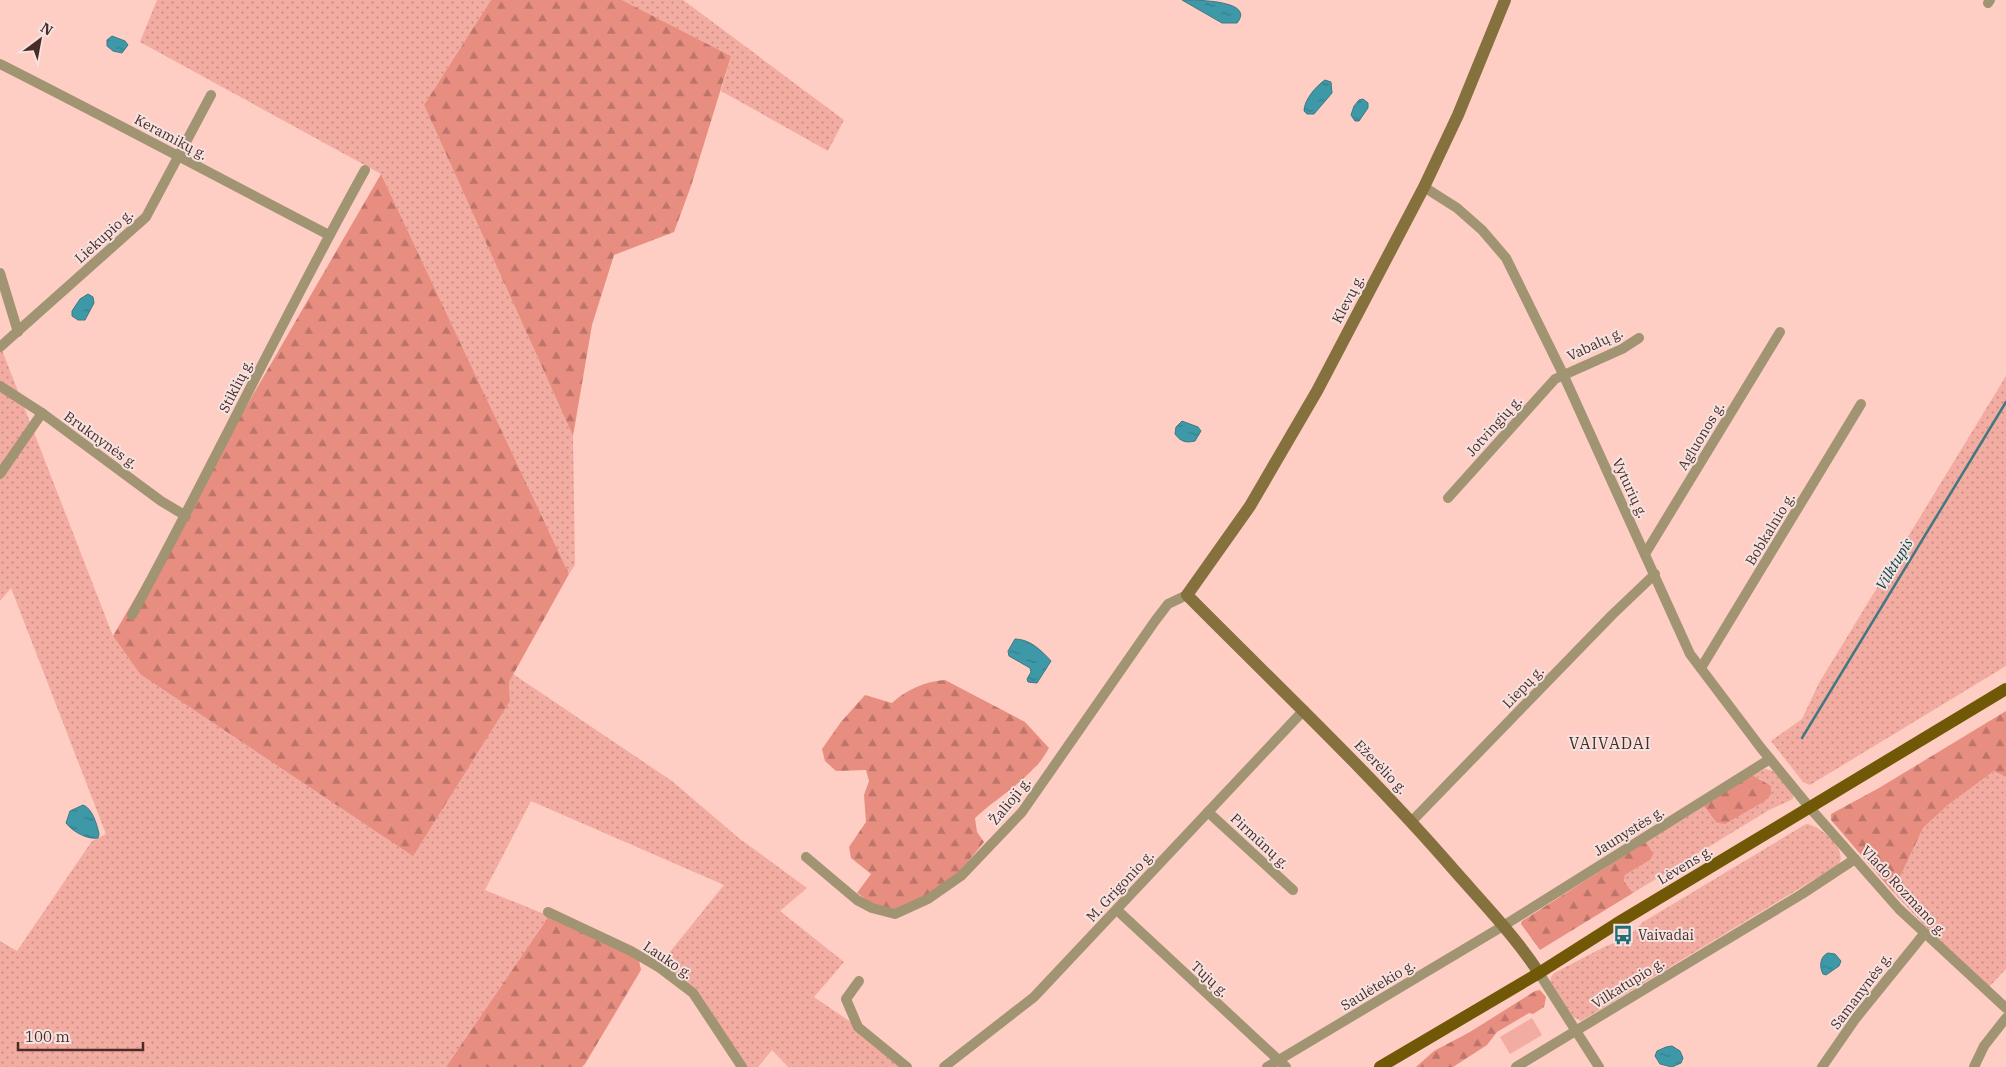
<svg xmlns="http://www.w3.org/2000/svg" width="2006" height="1067" font-family="'IBM Plex Serif',serif">
<defs>
<pattern id="grass-dots" width="8" height="8" patternUnits="userSpaceOnUse" patternTransform="scale(1.25)"><rect width="8" height="8" fill="#f3aca1"/><path d="M2 2h.1M6 6h.1" fill="none" stroke="#c78c83" stroke-width="1.8" stroke-linecap="round"/></pattern>
<pattern id="forest-firs" width="22" height="20" patternUnits="userSpaceOnUse" patternTransform="scale(1.25)"><rect width="22" height="20" fill="#e78e80"/><path d="M5 1l3.5 6h-7zM16 11l3.5 6h-7z" fill="#bd7469"/></pattern>
<pattern id="water-ripples" width="26" height="14" patternUnits="userSpaceOnUse" patternTransform="scale(1.25)"><rect width="26" height="14" fill="#3d99a8"/><path d="M2 4q2-2 4 0t4 0M15 11q2-2 4 0t4 0" fill="none" stroke="#357d89"/></pattern>
</defs>
<rect width="100%" height="100%" fill="#fecdc4"/>
<g fill="url(#grass-dots)">
<polygon points="157,0 491,0 424,105 573,436 575,565 569,574 381,174 140,42"/>
<polygon points="622,0 683,0 844,120 828,151 721,91 731,56"/>
<polygon points="0,345 113,636 140,674 510,701 509,682 513,674 672,781 740,839 807,888 780,911 844,962 814,997 858,1027 907,1067 788,1067 772,1050 758,1067 746,1067 703,999 661,963 724,885 531,801 485,890 549,916 446,1067 0,1067 0,941 17,951 92,841 106,834 11,588 0,601"/>
<polygon points="2006,376 2006,666 1810,785 1803,782 1771,741 1802,719 1819,683"/>
<polygon points="1765,769 1773,771 1793,793 1793,799 1769,810 1633,893 1624,881 1625,875 1650,860 1646,842 1704,806 1716,822 1762,780 1752,775"/>
<polygon points="1994,771 2006,777 2006,969 1989,987 1948,950 1893,892 1923,828 1948,805"/>
<path d="M1806 824C1820 825 1850 851 1838 865L1581 1021 1573 1017 1550 983 1551 977 1554 973 1606 946 1626 939 1643 922Z"/>
</g>
<g fill="url(#forest-firs)">
<polygon points="491,0 622,0 731,56 691,186 674,232 614,255 592,325 573,436 424,105"/>
<polygon points="381,174 569,574 509,682 510,701 413,856 140,674 113,636"/>
<path d="M945 680 1025 722 1049 748C1045 754 1041 762 1035 767 1017 787 994 800 975 818L977 832 984 842C973 855 963 869 950 880 937 892 906 911 888 909 875 907 867 900 857 893L871 874 851 858 849 847 866 822 864 795 869 781 866 770 836 771 825 761 822 749 841 722 865 695 892 703C906 690 926 681 945 680Z"/>
<polygon points="2006,711 2006,777 1994,771 1948,805 1923,828 1893,892 1831,820 1831,814 1879,788"/>
<polygon points="1752,775 1771,786 1771,794 1765,801 1725,824 1716,822 1704,806"/>
<polygon points="1646,842 1653,854 1650,860 1625,875 1624,881 1633,893 1540,950 1521,924 1522,921"/>
<polygon points="549,916 638,956 641,970 585,1064 582,1067 446,1067"/>
<polygon points="1540,990 1546,997 1544,1007 1533,1014 1529,1013 1497,1032 1487,1045 1453,1067 1416,1067 1434,1051 1470,1032 1535,991"/>
</g>
<polygon fill="#f3aca1" points="1532,1018 1542,1035 1510,1054 1500,1037"/>
<g fill="url(#water-ripples)" stroke="#417881">
<path d="M1182 0C1196 0 1256 0 1237 23H1222Z"/>
<polygon points="112,36 125,41 128,45 122,53 113,51 107,46 107,40"/>
<path d="M1325 80 1331 82 1332 93 1314 114H1307L1304 111C1304 100 1316 86 1325 80Z"/>
<polygon points="1363,99 1368,103 1368,108 1359,121 1355,121 1351,115 1354,106 1359,100"/>
<polygon points="88,294 93,297 94,303 85,320 78,320 72,316 72,311 80,299"/>
<path d="M1182 421 1198 427 1201 431 1195 441C1186 443 1181 442 1175 434L1176 427Z"/>
<path d="M1015 639C1030 639 1042 651 1051 661L1037 683 1028 682 1027 679 1031 672 1030 668 1009 656 1008 651Z"/>
<path d="M83 805C92 808 97 824 99 834L98 838C87 840 72 831 66 823L70 811Z"/>
<path d="M1828 953 1835 954 1841 961 1839 966 1826 975 1823 974C1819 967 1820 956 1828 953Z"/>
<polygon points="1672,1046 1680,1051 1683,1058 1681,1063 1672,1067 1660,1064 1655,1056 1657,1051 1666,1047"/>
</g>
<g fill="none" stroke-linecap="round" stroke-linejoin="round">
<polyline stroke="#417881" stroke-width="2.5" points="1802,738 2006,402"/>
<g stroke="#a19472" stroke-width="10">
<polyline points="1988,3 1990,0"/>
<path d="M0 64C111 120 219 178 329 235"/>
<polyline points="1424,187 1457,208 1482,230 1506,258 1563,374 1690,654 1761,748 1810,808 1899,909 2006,1008"/>
<polyline points="0,273 18,332"/>
<polyline points="0,347 146,217 211,95"/>
<polyline points="0,386 42,413 161,501 186,516"/>
<polyline points="0,474 42,413"/>
<polyline points="1448,498 1555,379 1622,349 1639,338"/>
<polyline points="1645,554 1780,332"/>
<path d="M132 615C212 468 284 316 365 170"/>
<polyline points="1701,668 1861,404"/>
<polyline points="1208,812 1293,890"/>
<polyline points="1412,821 1612,615 1655,574"/>
<polyline points="806,857 857,900 872,908 895,914 928,899 961,876 1022,812 1155,621 1168,604 1187,595"/>
<polyline points="1117,910 1286,1067"/>
<polyline points="548,912 631,951 660,968 693,993 742,1067"/>
<polyline points="1539,973 1599,1067"/>
<polyline points="859,981 846,999 858,1027 907,1067"/>
<polyline points="944,1067 1034,997 1304,710"/>
<polyline points="1267,1067 1503,926 1770,759"/>
<polyline points="1516,1067 1802,894 1855,859"/>
<polyline points="1822,1067 1856,1018 1924,934"/>
<polyline points="1974,1067 1984,1046 2006,1018"/>
</g>
<path stroke="#85713d" stroke-width="12" d="M1505 0 1458 115 1424 187 1317 391 1250 506 1187 595C1277 686 1370 773 1454 870 1483 903 1515 936 1539 973"/>
<polyline stroke="#715806" stroke-width="12" points="1380,1067 1539,973 1616,924 2006,689"/>
</g>
<defs>
<symbol id="bus-bare" viewBox="-9 -9 18 18"><path d="M-5-6H5V4H4V6H2V4H-2V6H-4V4H-5ZM-3.5-4V0h7V-4ZM-3.5 1.2v1.5H-2V1.2ZM2 1.2v1.5H3.5V1.2Z" fill="#226c77" stroke="#f4e3e0" stroke-width="2.5" paint-order="stroke"/></symbol>
</defs>
<g fill-rule="evenodd">
<use href="#bus-bare" x="1609" y="921" width="28" height="28"/>
</g>
<g text-anchor="middle" dominant-baseline="central" stroke-width="4" stroke-linejoin="round" paint-order="stroke">
<g font-size="14" fill="#4b2b27" stroke="#f4e3e0">
<text transform="translate(171 137) rotate(28)">Keramikų g.</text>
<text transform="translate(104 236) rotate(-42)">Liekupio g.</text>
<text transform="translate(1348 299) rotate(-62)">Klevų g.</text>
<text transform="translate(1595 344) rotate(-25)">Vabalų g.</text>
<text transform="translate(236 386) rotate(-63)">Stiklių g.</text>
<text transform="translate(1494 426) rotate(-48)">Jotvingių g.</text>
<text transform="translate(1701 436) rotate(-59)">Agluonos g.</text>
<text transform="translate(101 440) rotate(36)">Bruknynės g.</text>
<text transform="translate(1630 488) rotate(65)">Vyturių g.</text>
<text transform="translate(1770 529) rotate(-59)">Bobkalnio g.</text>
<text transform="translate(1523 687) rotate(-46)">Liepų g.</text>
<text transform="translate(1381 767) rotate(46)">Ežerėlio g.</text>
<text transform="translate(1010 801) rotate(-51)">Žalioji g.</text>
<text transform="translate(1629 831) rotate(-32)">Jaunystės g.</text>
<text transform="translate(1260 841) rotate(43)">Pirmūnų g.</text>
<text transform="translate(1685 865) rotate(-31)">Lėvens g.</text>
<text transform="translate(1120 886) rotate(-47)">M. Grigonio g.</text>
<text transform="translate(1904 891) rotate(47)">Vlado Rozmano g.</text>
<text transform="translate(668 960) rotate(34)">Lauko g.</text>
<text transform="translate(1210 979) rotate(43)">Tujų g.</text>
<text transform="translate(1628 983) rotate(-32)">Vilkatupio g.</text>
<text transform="translate(1378 985) rotate(-31)">Saulėtekio g.</text>
<text transform="translate(1861 991) rotate(-53)">Samanynės g.</text>
</g>
<g font-size="14" fill="#4b2b27" stroke="#f4e3e0" text-anchor="start">
<text x="1638" y="935">Vaivadai</text>
</g>
<g font-size="15" font-style="italic" fill="#0c444c" stroke="#f4e3e0">
<text transform="translate(1894 564) rotate(-59)">Vilktupis</text>
</g>
<g font-size="16" letter-spacing="1" fill="#4b2b27" stroke="#f4e3e0">
<text x="1610" y="743">VAIVADAI</text>
</g>
</g>
<g transform="translate(40 40) rotate(32)" stroke="#f4e3e0" stroke-width="4" paint-order="stroke">
<path d="M0-4L9 19L0 12L-9 19Z" fill="#4b2b27"/>
<text y="-8" font-size="14" font-weight="bold" text-anchor="middle" fill="#4b2b27">N</text>
</g>
<path d="M18 1042v8h125v-8" fill="none" stroke="#4b2b27" stroke-width="2.5"/>
<text x="25" y="1042" font-size="15" fill="#4b2b27" stroke="#f4e3e0" stroke-width="4" paint-order="stroke">100 m</text>
</svg>
